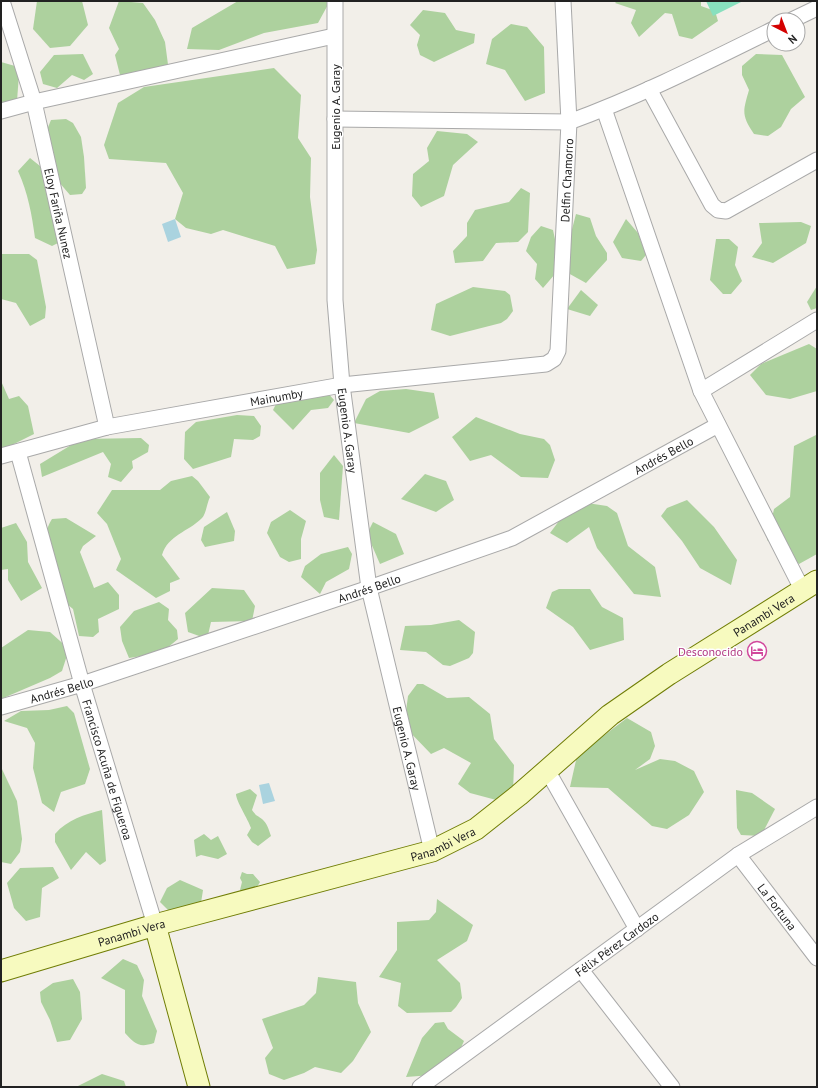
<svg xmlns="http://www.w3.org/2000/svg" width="818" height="1088" font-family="'PT Sans',sans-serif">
<rect width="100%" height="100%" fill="#f2efe9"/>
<g fill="#add19e">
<polygon points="37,1 82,1 88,25 70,46 50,48 33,29"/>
<polygon points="119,1 143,3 155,20 165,42 169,72 121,79 115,55 119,49 109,28"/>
<polygon points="238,1 330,1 318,23 264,33 219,50 187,49 192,28"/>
<polygon points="617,1 701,1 701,6 715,11 718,21 692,39 679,36 672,14 665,13 639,37 631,23 636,10 615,3"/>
<polygon points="423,10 445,13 456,30 475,34 474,43 434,62 420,55 417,45 420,35 410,25"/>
<polygon points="511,24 527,27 544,47 545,93 525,101 505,70 486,64 492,39"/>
<polygon points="83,54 93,74 84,80 72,75 57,88 43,84 40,72 54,55"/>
<path d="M756 54 782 55 805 97 791 109 781 127 768 136 754 134C741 115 743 111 749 90L742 75V66Z"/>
<polygon points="1,62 15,66 19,74 17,101 1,105"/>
<polygon points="274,68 301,95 298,138 311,158 310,197 317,250 315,264 287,269 275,246 223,230 211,234 186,228 175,219 183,193 166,163 109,159 104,145 118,103 144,87"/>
<polygon points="66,119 73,123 81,137 84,157 86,188 82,194 70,195 58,181 44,137 51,120"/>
<polygon points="437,131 467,134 478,142 453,165 444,196 421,207 412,196 413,174 429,161 427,148"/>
<path d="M30 158 45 170 44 186 61 205 58 243 52 246 35 238C32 215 28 193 18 171Z"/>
<polygon points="521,188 530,193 528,232 518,242 496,243 483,261 455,263 453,251 467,236 467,223 475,210 509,202"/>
<polygon points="576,214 590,218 596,236 607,253 607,260 586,283 568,273 566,252"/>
<polygon points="626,219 638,233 646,255 641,261 622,258 613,242"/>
<polygon points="801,222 811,226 806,243 773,263 752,257 762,243 759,223"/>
<polygon points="541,226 553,230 561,267 543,288 535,279 537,264 526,251 531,237"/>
<polygon points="716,239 729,239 738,247 735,265 742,281 731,294 723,294 710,280"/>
<polygon points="1,254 29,254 37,260 46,307 45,318 30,326 16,303 1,299"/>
<polygon points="817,286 817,308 811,310 807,302"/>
<polygon points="473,287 505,291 510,295 513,311 507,319 501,323 450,336 431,330 436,304"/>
<polygon points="581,290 598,305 590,316 567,309"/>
<polygon points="809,344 817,349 817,391 790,399 766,395 750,375 761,364"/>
<polygon points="1,381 9,399 19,396 28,406 34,434 6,448 1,449"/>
<polygon points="406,389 434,393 439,418 409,433 354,423 366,399 380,391"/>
<polygon points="326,391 334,400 328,408 311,410 293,430 273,410 277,402"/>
<polygon points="237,415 254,416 261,426 260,436 253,440 234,439 231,457 193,469 184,459 185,432 196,422"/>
<polygon points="476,417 520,434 544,439 550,445 555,460 548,478 521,477 491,455 470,461 452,437"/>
<polygon points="816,435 817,554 799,564 767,540 774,509 790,497 794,446"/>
<polygon points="141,438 149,445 148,452 132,461 133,468 121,482 108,477 111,464 103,452 42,477 40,464 81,439"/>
<polygon points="334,455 343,466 339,520 324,517 320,500 320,473"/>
<polygon points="425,474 446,481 454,500 436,512 401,499"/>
<path d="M192 476 198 481 210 497C207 503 206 514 202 518 188 532 168 535 162 555L180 579 170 583V591L156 598 116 570 121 559 107 524 97 513 112 490H160L171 481Z"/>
<polygon points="687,500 714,527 737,560 731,585 700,568 682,541 661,516 667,508"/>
<polygon points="587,503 607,506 617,513 628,546 655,567 661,597 634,594 597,548 589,527 567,543 550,533 565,513"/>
<polygon points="290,510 306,521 301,539 301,559 289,562 280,557 267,533 271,522"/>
<polygon points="227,512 235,531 234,541 205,547 201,540 204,527"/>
<path d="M66 518 96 536 83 546 80 552 94 588 108 582 119 595V609L98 619 99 632 93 637 79 636 73 609 48 588C46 566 39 539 52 519Z"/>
<polygon points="373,522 396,534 404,554 380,564 367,534"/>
<polygon points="16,523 27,542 28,562 42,588 21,601 8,580 8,569 1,570 1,528"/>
<polygon points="348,547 352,554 349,569 326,582 320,594 301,577 305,566 321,554"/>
<polygon points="212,588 244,590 255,606 252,621 211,622 208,635 202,637 188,632 185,613"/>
<polygon points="559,589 590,589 602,607 623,618 624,640 590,650 573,627 546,608 552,592"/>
<polygon points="159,602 169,609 168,620 177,630 178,639 161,653 129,658 122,641 120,627 134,611"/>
<polygon points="459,620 475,632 473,653 469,658 450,666 443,665 426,652 400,650 405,626 431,625"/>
<polygon points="28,630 50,632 69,649 62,671 50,678 1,699 1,648"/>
<polygon points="417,684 423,684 447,698 469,697 490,714 494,739 514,765 513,792 500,801 470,793 458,784 471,763 444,748 431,754 404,726 408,696"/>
<polygon points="67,706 74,713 90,769 85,784 61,792 54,812 42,803 33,768 35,743 27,728 4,721 21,711 49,710"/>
<polygon points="627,718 651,732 655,746 650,759 635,770 660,759 675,761 694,771 704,792 689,815 667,829 652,826 608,788 570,787 577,756"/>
<polygon points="1,767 17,801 22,839 20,852 11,864 1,862"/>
<path d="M250 789 257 795 252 810C257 817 257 815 262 819 267 823 269 830 271 836L258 846 252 842 247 835 251 828C248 819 236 801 236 794Z"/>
<polygon points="736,790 752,793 775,809 761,836 741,835 737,828"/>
<path d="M102 810 106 861 100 865 86 852 71 870 55 842V834C68 819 84 815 102 810Z"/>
<polygon points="204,834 211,840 218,836 227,854 218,859 201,855 196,857 194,840"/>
<polygon points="53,867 59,878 42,888 40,917 26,921 14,908 7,883 20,868"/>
<polygon points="242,872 247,874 253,874 260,882 254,892 244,895 240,890 242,882 240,878"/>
<polygon points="180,880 203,890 201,903 170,912 160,902 167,888"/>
<polygon points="437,899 473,925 467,941 437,960 460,983 462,998 456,1007 451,1012 407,1013 398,1006 401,983 379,977 397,950 397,922 429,920 436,912"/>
<path d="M123 959 137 965 144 980 142 996 157 1031 154 1043C139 1048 135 1044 125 1033V990L101 978Z"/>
<polygon points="318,977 356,982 358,1003 371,1032 353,1061 341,1073 315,1067 304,1073 284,1080 269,1074 265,1058 273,1048 262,1019 304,1005 316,993"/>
<polygon points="73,979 80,992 82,1019 70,1040 57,1042 50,1020 41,1002 40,992 53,983"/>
<polygon points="444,1022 448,1029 464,1041 458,1054 432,1075 406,1077 422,1038 435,1023"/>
<polygon points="102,1074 124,1081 126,1087 76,1087"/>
</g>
<polygon fill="#88e0be" points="706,1 743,1 713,16"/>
<g fill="#aad3df">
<polygon points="175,219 181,237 168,242 162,224"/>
<polygon points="269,783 275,801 263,804 259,785"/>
</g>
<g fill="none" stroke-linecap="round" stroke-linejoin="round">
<defs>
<g id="street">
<path id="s1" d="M2 1 34 102 107 427"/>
<path id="s2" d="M335 1V300L342 385 369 588 432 851"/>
<polyline points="792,20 817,8"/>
<polyline points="649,89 712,205 718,210 726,211 817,160"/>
<polyline points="604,109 701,391 802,589"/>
<polyline points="1,111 34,102 334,36"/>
<path d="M335 119 569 122C640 96 707 62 774 29"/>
<polyline points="701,391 817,320"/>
<path id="s3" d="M18 452 82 684 155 925"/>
<path id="s4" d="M1 456 107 427 342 385 546 364 554 359 558 351 569 122 563 1"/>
<path id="s5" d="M1 707 82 684 369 588 512 538 718 425"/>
<polyline points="547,770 637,929"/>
<path id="s6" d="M738 855 817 958"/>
<polyline points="581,970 672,1087"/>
<path id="s7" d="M420 1087 738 855 817 807"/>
</g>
<g id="secondary">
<polyline points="155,925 199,1087"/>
<path id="s8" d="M1 971 155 925 432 851 476 829 519 795 610 715 669 674 817 581"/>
</g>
</defs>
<use href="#street" stroke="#a9a9a9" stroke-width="17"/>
<use href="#secondary" stroke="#707d05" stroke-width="23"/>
<use href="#street" stroke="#fff" stroke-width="15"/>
<use href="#secondary" stroke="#f7fabf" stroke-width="21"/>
</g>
<defs>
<symbol id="hotel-ring" viewBox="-11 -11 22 22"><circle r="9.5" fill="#fff" stroke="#d1479c" stroke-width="1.5"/><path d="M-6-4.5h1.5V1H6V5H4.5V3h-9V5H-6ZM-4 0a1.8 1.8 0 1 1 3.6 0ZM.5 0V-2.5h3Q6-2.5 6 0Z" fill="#d1479c"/></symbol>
</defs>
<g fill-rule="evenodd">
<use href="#hotel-ring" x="746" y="640" width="22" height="22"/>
</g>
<g text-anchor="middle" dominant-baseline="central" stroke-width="3" stroke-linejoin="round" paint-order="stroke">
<g font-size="12" fill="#222" stroke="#fff">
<text transform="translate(335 107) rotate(-90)">Eugenio A. Garay</text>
<text stroke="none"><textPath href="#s4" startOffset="743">Delfin Chamorro</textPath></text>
<text stroke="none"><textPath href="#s1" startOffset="220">Eloy Fariña Nunez</textPath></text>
<text stroke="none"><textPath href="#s4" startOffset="282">Mainumby</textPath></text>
<text stroke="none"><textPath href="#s2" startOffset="430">Eugenio A. Garay</textPath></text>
<text stroke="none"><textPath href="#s5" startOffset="711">Andrés Bello</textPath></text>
<text stroke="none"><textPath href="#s5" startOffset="387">Andrés Bello</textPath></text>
<text stroke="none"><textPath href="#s8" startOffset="856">Panambi Vera</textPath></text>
<text stroke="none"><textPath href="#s5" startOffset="63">Andrés Bello</textPath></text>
<text stroke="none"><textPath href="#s2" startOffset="754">Eugenio A. Garay</textPath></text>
<text stroke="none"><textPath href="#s3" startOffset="330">Francisco Acuña de Figueroa</textPath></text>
<text stroke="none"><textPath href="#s8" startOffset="460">Panambi Vera</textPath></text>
<text stroke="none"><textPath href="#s6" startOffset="65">La Fortuna</textPath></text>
<text stroke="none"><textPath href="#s8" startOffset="136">Panambi Vera</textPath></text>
<text stroke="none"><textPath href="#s7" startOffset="243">Félix Pérez Cardozo</textPath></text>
</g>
<g font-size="12" fill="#b23c85" stroke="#fff" text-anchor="end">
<text x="743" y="651">Desconocido</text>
</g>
</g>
<rect width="818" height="1088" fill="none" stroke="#222222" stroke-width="4"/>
<g transform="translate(786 32) rotate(138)"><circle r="19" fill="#ffffff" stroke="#a7a7a7"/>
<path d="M0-3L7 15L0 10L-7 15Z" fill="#d40000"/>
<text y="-6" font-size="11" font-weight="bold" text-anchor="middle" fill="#222222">N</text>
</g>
</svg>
